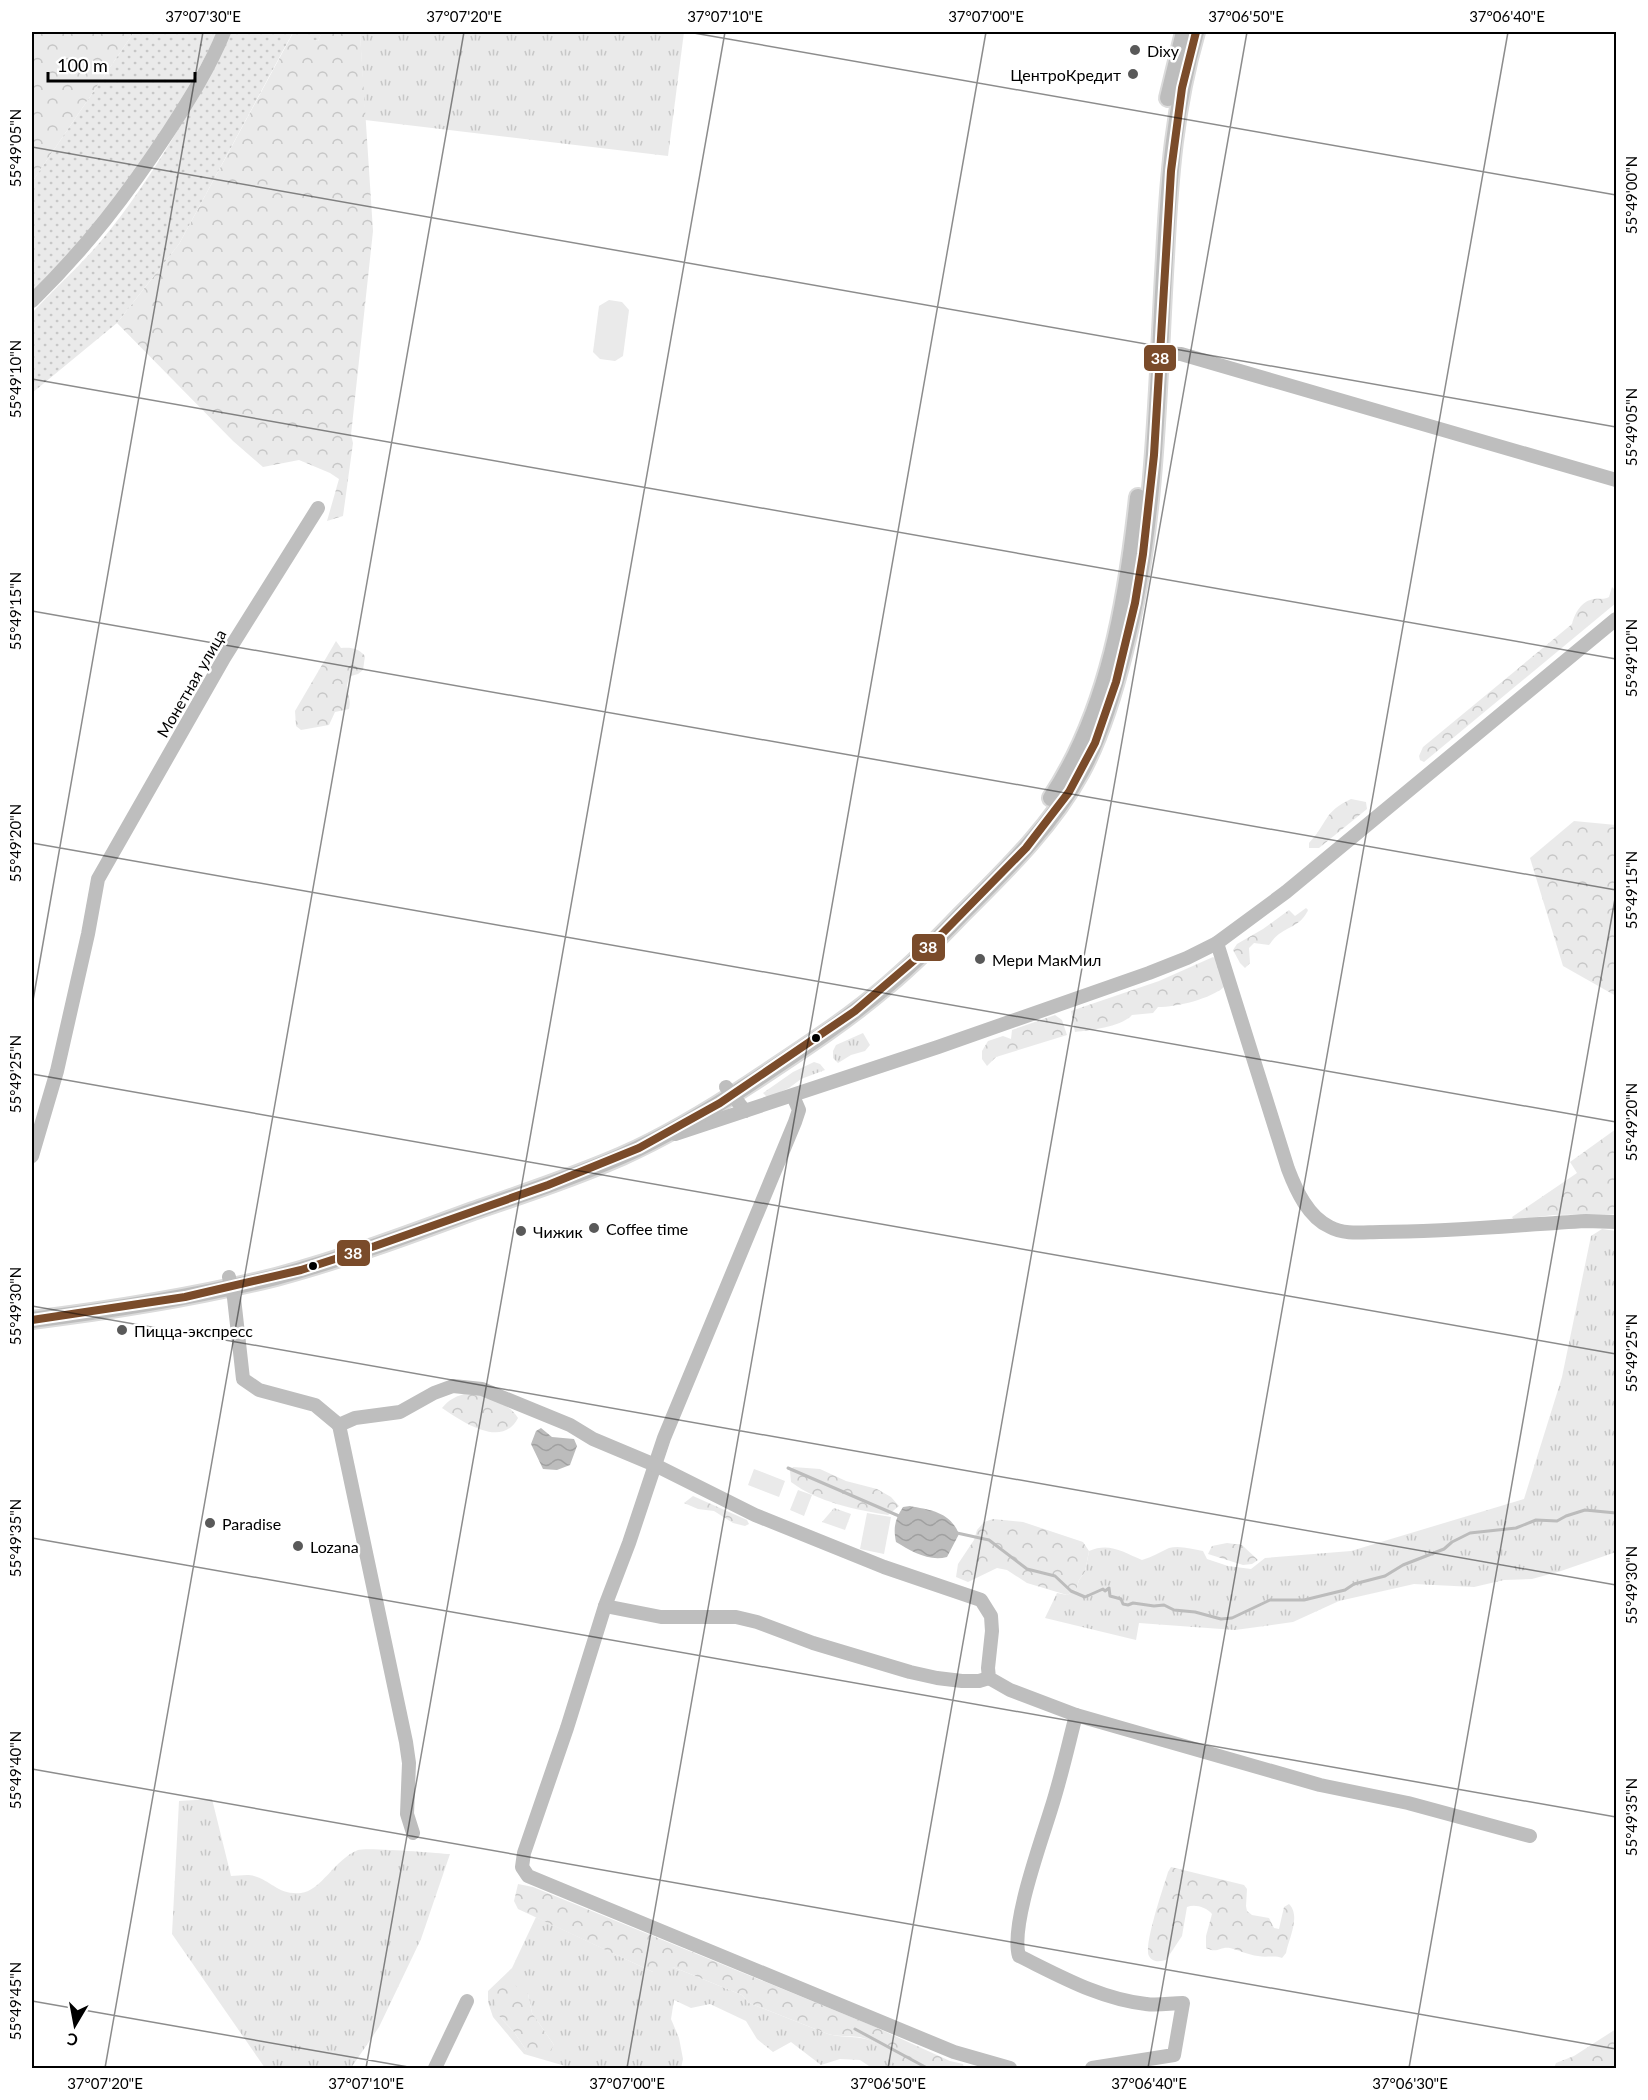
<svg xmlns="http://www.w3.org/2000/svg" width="1648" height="2100" font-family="Lato,sans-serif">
<defs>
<pattern id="grass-tufts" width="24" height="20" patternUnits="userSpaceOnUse" patternTransform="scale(1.5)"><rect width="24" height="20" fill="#eaeaea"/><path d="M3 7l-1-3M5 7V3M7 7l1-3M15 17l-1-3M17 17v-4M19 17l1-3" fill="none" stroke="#c7c7c7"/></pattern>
<pattern id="forest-crowns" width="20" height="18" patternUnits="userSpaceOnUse" patternTransform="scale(1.5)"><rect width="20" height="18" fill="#eaeaea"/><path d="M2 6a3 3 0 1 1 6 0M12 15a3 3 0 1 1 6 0" fill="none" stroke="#c7c7c7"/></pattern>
<pattern id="garden-dots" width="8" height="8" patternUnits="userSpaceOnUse" patternTransform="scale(1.5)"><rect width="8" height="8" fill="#eaeaea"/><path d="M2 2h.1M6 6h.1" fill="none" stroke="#c7c7c7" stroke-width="1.8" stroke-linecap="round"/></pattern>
<pattern id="water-waves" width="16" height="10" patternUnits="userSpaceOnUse" patternTransform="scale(1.5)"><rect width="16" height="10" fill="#bcbcbc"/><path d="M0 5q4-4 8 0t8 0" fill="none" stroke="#a0a0a0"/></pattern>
</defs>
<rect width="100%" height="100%" fill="#fff"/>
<g fill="url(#grass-tufts)" fill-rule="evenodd">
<polygon points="360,32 684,32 668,156 365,120"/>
<polygon points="863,1033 870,1045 865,1051 851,1055 838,1063 833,1058 833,1051 836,1045"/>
<polygon points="814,1062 820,1064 825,1070 801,1079 789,1088 768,1098 763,1093 793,1072"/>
<path d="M1602 1229 1616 1231V1552L1561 1571 1532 1579 1504 1580 1474 1587 1414 1584 1339 1601 1293 1622 1235 1630 1139 1623 1136 1640 1045 1618 1057 1593 1067 1595 1076 1590 1079 1580 1085 1572 1089 1551C1109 1542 1123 1552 1142 1560 1152 1557 1160 1552 1169 1548 1179 1545 1192 1549 1203 1551L1207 1559 1228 1566 1251 1569 1265 1558 1351 1551 1524 1499 1562 1377 1591 1236Z"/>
<polygon points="834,1508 851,1514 845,1530 822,1522"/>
<path d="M212 1799 231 1876C238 1876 248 1874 254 1876 272 1881 278 1895 301 1893 321 1891 335 1859 358 1850 367 1847 435 1853 450 1854L421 1939 379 2027 351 2068H265L172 1934 179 1801Z"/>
<path d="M536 1917 653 1972 673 1967 742 1995 749 2003 828 2034C846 2039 863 2034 879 2045 889 2051 891 2063 902 2068H872L860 2060 840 2059 821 2065 791 2042 773 2052 757 2039 746 2021 710 2004 691 2008 674 2000 671 2019 679 2038 683 2059 681 2068H572L524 2054 493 2017 488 2002V1991L512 1968ZM528 1994 532 2013 554 2045 526 2050 514 2032 499 2016Z"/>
</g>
<g fill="url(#forest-crowns)">
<polygon points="32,32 134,32 32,182"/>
<polygon points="322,32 360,32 373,231 351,435 353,443 343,516 327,521 339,479 330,473 299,460 263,467 233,441 117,323 179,244 293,33 318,41"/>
<path d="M1612 587 1616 591V603L1424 762 1420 760 1419 756 1423 747 1572 624C1575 613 1581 601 1594 599 1600 598 1603 600 1609 597Z"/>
<path d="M336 641 341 648C351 647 358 648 365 656L363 670 358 674 351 676C341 690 353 695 349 709L335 712 329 725 301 730 296 726 295 711Z"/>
<path d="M1351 799 1366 802 1367 809 1319 848H1309V843C1328 823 1323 812 1351 799Z"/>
<polygon points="1574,821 1616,825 1616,996 1563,966 1530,858"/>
<path d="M1306 908 1308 910C1301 925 1292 925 1279 934 1276 936 1272 941 1269 945L1254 943 1249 948 1250 963 1245 968 1240 963 1233 950 1237 944 1263 929 1289 910 1295 916Z"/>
<path d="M1213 957 1220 962 1225 986C1211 999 1177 1007 1158 1007L1153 1013 1132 1015C1121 1027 1091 1030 1075 1032L1071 1011 1159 981Z"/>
<polygon points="1055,1015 1062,1020 1067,1035 996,1057 987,1066 982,1059 982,1051 988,1041 1003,1036 1011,1039 1012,1030"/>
<polygon points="1616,1129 1616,1214 1553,1215 1514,1220 1512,1217 1577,1173 1570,1162"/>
<path d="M464 1394C483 1395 508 1401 518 1418 502 1449 463 1422 442 1408 449 1400 454 1397 464 1394Z"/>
<path d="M793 1467 820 1469 846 1481 877 1489 891 1497 899 1506 888 1515C857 1510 817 1502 791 1482L790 1471Z"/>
<polygon points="693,1496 747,1520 749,1524 745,1526 733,1523 714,1511 698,1509 684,1503"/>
<polygon points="993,1519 1023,1522 1083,1542 1089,1551 1085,1572 1079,1580 1076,1590 1067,1595 1027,1583 1007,1570 997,1568 968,1582 956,1577 958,1564 974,1540 977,1530 984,1522"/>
<polygon points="1227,1543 1242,1545 1258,1560 1252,1564 1243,1565 1208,1554 1212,1546"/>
<path d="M1171 1867 1244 1885 1247 1889 1246 1906 1247 1911 1252 1915 1269 1918 1274 1928 1279 1929 1284 1907 1289 1904C1301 1916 1289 1938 1286 1953L1282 1958C1275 1955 1266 1958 1258 1956 1248 1955 1239 1950 1230 1948 1220 1946 1218 1954 1206 1948V1936L1212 1914C1206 1907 1195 1904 1187 1907L1182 1936 1166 1960C1159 1962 1152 1962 1149 1956 1143 1946 1164 1886 1168 1872Z"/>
<path d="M518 1884 533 1887 873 2026 950 2061 963 2064 964 2068C954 2069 905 2070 899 2067 887 2061 888 2047 869 2040 856 2034 842 2038 828 2034L749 2003 742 1995 673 1967 664 1973 653 1972 518 1909 514 1901Z"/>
<polygon points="507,1980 528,1994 532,2013 554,2045 548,2054 526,2050 514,2032 499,2016 493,1996"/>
<polygon points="1616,2029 1616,2068 1554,2068 1556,2063 1574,2056"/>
</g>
<g fill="url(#garden-dots)">
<polygon points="134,32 218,32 183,99 135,173 95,224 32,295 32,182"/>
<path d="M230 32H322L318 41 292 34 179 244 117 323 32 393V313C54 289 80 266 101 241 154 177 194 105 230 32Z"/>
</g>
<g fill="#eaeaea">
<polygon points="609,300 622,302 629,310 623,356 615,361 600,359 593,352 599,306"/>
<polygon points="754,1469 785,1481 779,1497 748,1485"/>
<polygon points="798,1490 812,1495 804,1516 790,1510"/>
<polygon points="867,1513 891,1517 884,1554 860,1549"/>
</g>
<g fill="url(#water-waves)">
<polygon points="541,1428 552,1437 574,1439 577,1446 570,1465 557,1470 543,1469 531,1444 536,1431"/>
<path d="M910 1506C931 1510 950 1512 959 1534L947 1557C929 1562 911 1551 896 1542 893 1528 895 1519 903 1507Z"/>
</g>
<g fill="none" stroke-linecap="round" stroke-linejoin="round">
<g stroke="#bcbcbc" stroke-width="3">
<polyline points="788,1468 899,1516"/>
<polyline points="957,1533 989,1540 1027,1569 1055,1576 1071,1591 1085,1597 1103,1589 1105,1591 1109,1588 1110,1596 1121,1599 1123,1604 1128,1605 1133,1603 1154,1606 1164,1605 1174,1610 1195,1612 1221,1619 1232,1618 1270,1600 1304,1600 1345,1590 1354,1584 1385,1576 1403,1565 1444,1549 1452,1542 1470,1533 1516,1528 1536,1520 1557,1521 1566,1516 1585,1510 1616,1513"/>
<polyline points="855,2029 927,2068"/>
</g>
<defs>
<g id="major">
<polyline points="1168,98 1184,32"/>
<path d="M1051 798C1109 710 1127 600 1138 497"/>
<path d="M32 1320C113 1310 196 1297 276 1277 343 1259 408 1235 473 1211 523 1194 574 1177 622 1156 667 1136 710 1110 751 1083 798 1052 846 1021 888 985 914 963 937 940 960 916 1004 872 1051 827 1081 772 1101 735 1114 691 1124 651 1157 523 1157 388 1165 257 1169 178 1174 108 1196 32"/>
</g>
</defs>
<use href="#major" stroke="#dbdbdb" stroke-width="20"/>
<g stroke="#bebebe" stroke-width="14">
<path d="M32 301C87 247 127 195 169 131 189 100 210 67 224 32"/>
<polyline points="1159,353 1181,354 1616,480"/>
<path d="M1217 943 1288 1169C1296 1190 1308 1217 1330 1227 1344 1235 1364 1232 1380 1232 1449 1232 1518 1225 1586 1221L1616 1222"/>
<polyline points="726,1087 745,1111"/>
<polyline points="793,1096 799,1110 795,1122 664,1438 629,1543 605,1606 567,1728 524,1853 522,1867 528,1876 954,2052 1010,2068"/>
<polyline points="675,1134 938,1047 1149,973 1187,958 1217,943 1286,892 1616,619"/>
<polyline points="32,1156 57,1071 88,934 98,879 224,658 318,508"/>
<polyline points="229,1277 234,1298 243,1379 259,1390 315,1405 339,1425"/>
<polyline points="605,1606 661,1617 736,1617 757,1622 813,1643 910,1672 937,1678 962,1681 979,1681 989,1678"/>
<path d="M1076 1715C1068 1746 1061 1778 1051 1809 1041 1842 1010 1926 1019 1956 1060 1976 1100 1999 1146 2004 1158 2006 1171 2003 1183 2003L1174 2055 1092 2068"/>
<polyline points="413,1833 407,1814 409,1763 406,1742 339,1425 355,1418 400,1412 434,1393 453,1386 482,1389 570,1425 593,1439 655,1465 755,1515 884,1567 981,1600 991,1616 992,1631 988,1668 989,1678 1010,1690 1076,1715 1320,1785 1408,1803 1530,1836"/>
<polyline points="435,2068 467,2001"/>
</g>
<use href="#major" stroke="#bdbdbd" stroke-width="16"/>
<defs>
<polyline id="bus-1" points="32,1320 185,1297 301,1270 375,1246 548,1185 639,1148 720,1103 855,1011 925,951 1026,848 1069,792 1095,743 1116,682 1135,603 1143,554 1154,455 1171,171 1182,88 1196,32"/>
</defs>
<use href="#bus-1" stroke="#fff" stroke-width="12"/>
<use href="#bus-1" stroke="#7a4b2a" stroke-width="8"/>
</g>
<path fill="none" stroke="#000" stroke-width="1.5" stroke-opacity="0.45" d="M688 32 1616 195M32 147 1616 427M32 379 1616 659M32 611 1616 890M32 843 1616 1122M32 1006 203 32M32 1074 1616 1354M32 1306 1616 1585M32 1538 1616 1817M32 1769 1616 2049M32 2001 414 2068M105 2068 464 32M366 2068 725 32M627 2068 986 32M888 2068 1247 32M1148 2068 1508 32M1409 2068 1616 893"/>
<g fill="#595959" stroke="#fff" stroke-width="2">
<circle cx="1135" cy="50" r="6"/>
<circle cx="1133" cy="74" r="6"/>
<circle cx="980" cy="959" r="6"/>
<circle cx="594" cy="1228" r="6"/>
<circle cx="521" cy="1231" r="6"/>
<circle cx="122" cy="1330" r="6"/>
<circle cx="210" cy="1523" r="6"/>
<circle cx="298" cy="1546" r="6"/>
</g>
<g fill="#000" stroke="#fff" stroke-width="2">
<circle cx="816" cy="1038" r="5"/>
<circle cx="313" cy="1266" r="5"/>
</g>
<g text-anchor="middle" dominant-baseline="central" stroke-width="5" stroke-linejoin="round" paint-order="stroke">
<g font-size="16" fill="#000" stroke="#fff" text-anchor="start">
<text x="1147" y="50">Dixy</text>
<text x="1121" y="74" text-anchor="end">ЦентроКредит</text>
<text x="992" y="959">Мери МакМил</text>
<text x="606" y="1228">Coffee time</text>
<text x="533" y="1231">Чижик</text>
<text x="134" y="1330">Пицца-экспресс</text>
<text x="222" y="1523">Paradise</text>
<text x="310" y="1546">Lozana</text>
</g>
<g font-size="16" fill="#000" stroke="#fff">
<text transform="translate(191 683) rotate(-60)">Монетная улица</text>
</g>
</g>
<g stroke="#fff" stroke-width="2">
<rect x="1143" y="344" width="34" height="28" rx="6" fill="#7a4b2a"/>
<rect x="911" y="933" width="35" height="29" rx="6" fill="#7a4b2a"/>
<rect x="336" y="1239" width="35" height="28" rx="6" fill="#7a4b2a"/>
</g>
<g font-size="16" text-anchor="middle" font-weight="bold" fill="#fff">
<text x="1160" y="364">38</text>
<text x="928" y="953">38</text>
<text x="353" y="1259">38</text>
</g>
<rect width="1648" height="2100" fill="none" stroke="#ffffff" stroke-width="66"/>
<g transform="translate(75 2025) rotate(190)" stroke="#ffffff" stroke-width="4.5" paint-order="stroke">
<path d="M0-4.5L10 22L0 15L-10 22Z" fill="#000000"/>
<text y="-9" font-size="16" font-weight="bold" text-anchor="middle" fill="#000000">С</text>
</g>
<path d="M48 72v9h147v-9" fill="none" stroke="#000000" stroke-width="3"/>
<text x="57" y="72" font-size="18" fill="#000000" stroke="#ffffff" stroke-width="4.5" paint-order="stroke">100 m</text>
<rect x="33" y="33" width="1582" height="2034" fill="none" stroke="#000" stroke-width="2"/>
<g font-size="15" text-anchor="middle" fill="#000">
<text x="203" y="22">37°07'30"E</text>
<text x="464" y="22">37°07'20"E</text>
<text x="725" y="22">37°07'10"E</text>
<text x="986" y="22">37°07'00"E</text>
<text x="1246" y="22">37°06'50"E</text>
<text x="1507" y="22">37°06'40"E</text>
<text transform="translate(16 148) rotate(-90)" y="5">55°49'05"N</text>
<text transform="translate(1632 195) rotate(-90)" y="5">55°49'00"N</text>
<text transform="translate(16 379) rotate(-90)" y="5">55°49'10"N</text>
<text transform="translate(1632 427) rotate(-90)" y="5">55°49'05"N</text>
<text transform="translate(16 611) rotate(-90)" y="5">55°49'15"N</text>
<text transform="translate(1632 658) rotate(-90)" y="5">55°49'10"N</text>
<text transform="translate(16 843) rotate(-90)" y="5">55°49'20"N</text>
<text transform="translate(1632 890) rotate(-90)" y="5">55°49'15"N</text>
<text transform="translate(16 1074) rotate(-90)" y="5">55°49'25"N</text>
<text transform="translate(1632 1122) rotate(-90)" y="5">55°49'20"N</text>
<text transform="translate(16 1306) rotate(-90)" y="5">55°49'30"N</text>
<text transform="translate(1632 1353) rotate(-90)" y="5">55°49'25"N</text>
<text transform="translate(16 1538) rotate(-90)" y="5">55°49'35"N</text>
<text transform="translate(1632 1585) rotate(-90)" y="5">55°49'30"N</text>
<text transform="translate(16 1770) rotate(-90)" y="5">55°49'40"N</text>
<text transform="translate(1632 1817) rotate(-90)" y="5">55°49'35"N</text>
<text transform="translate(16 2001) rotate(-90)" y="5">55°49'45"N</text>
<text x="105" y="2089">37°07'20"E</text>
<text x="366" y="2089">37°07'10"E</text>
<text x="627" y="2089">37°07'00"E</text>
<text x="888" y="2089">37°06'50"E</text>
<text x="1149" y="2089">37°06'40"E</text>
<text x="1410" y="2089">37°06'30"E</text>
</g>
</svg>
